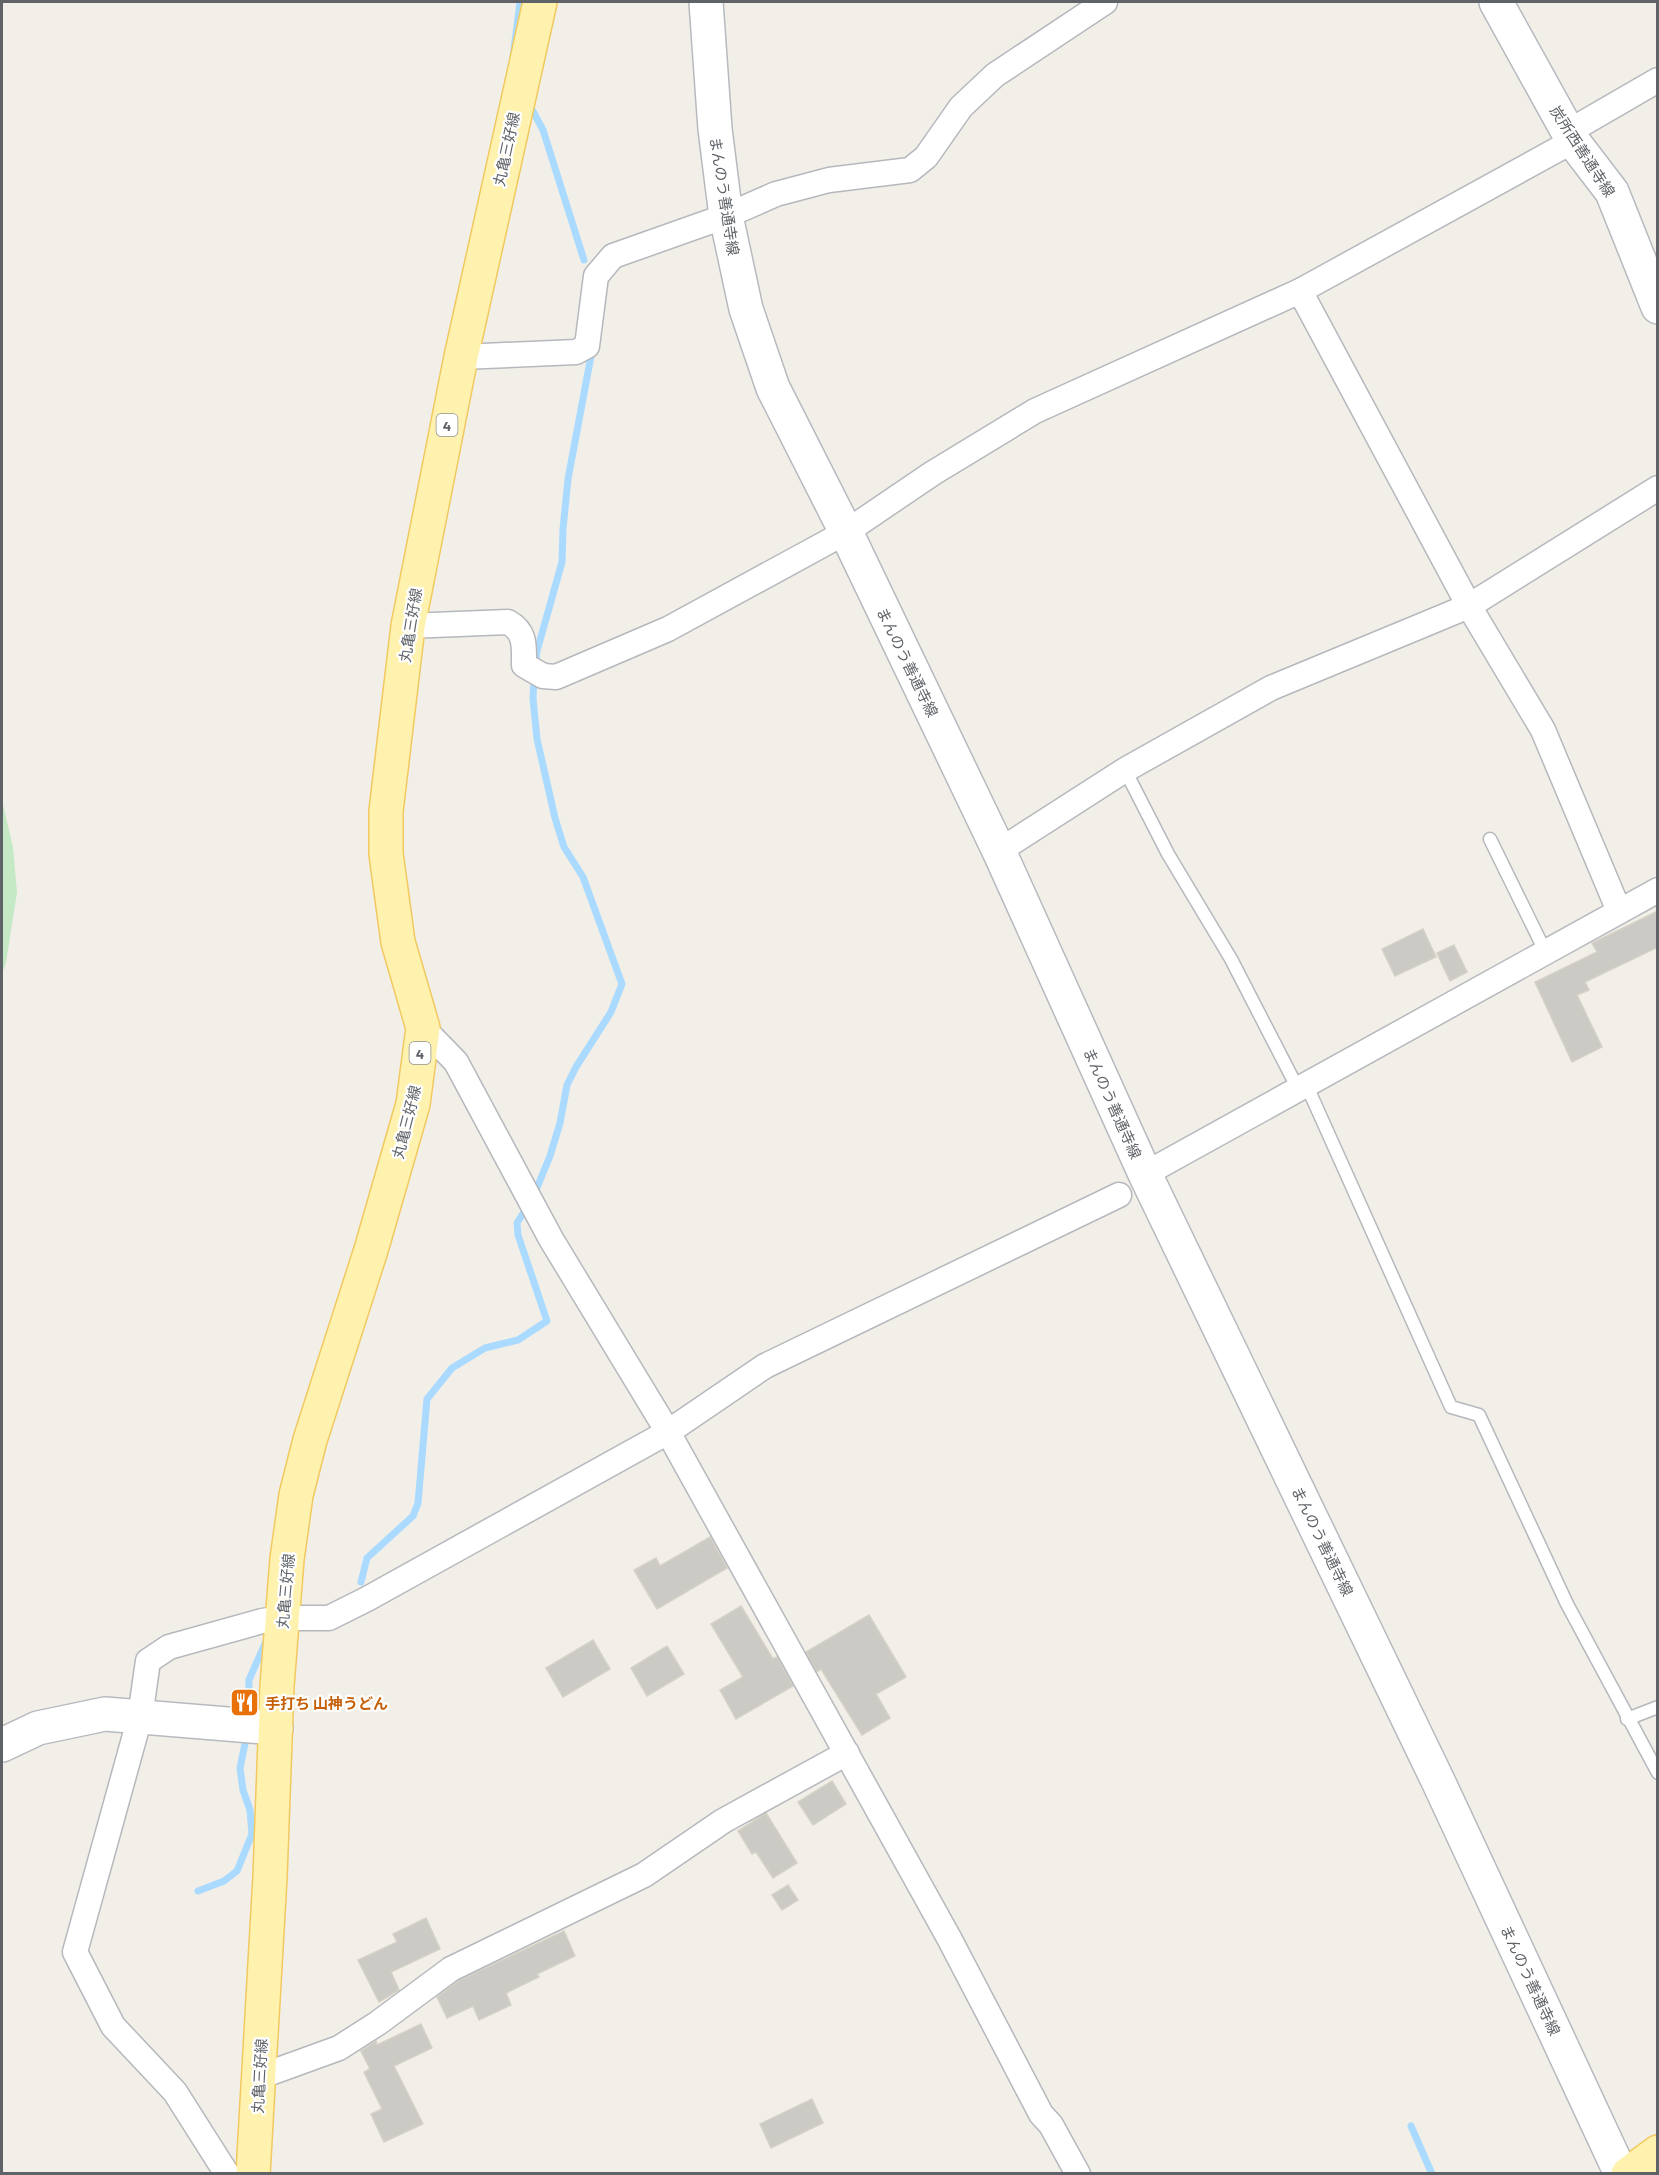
<svg xmlns="http://www.w3.org/2000/svg" width="1659" height="2175" font-family="Barlow,'Noto Sans JP',sans-serif">
<rect width="100%" height="100%" fill="#f1efe8"/>
<polygon fill="#c5e8c5" points="2,800 13,847 17,892 6,963 2,973"/>
<g fill="none" stroke-linecap="round" stroke-linejoin="round">
<g stroke="#aadaff" stroke-width="7">
<polyline points="513,57 520,2"/>
<polyline points="529,104 543,130 584,260"/>
<polyline points="535,666 537,651 562,562 563,529 568,479 591,356"/>
<polyline points="534,678 533,699 537,739 555,818 564,847 583,877 622,984 611,1012 576,1067 567,1085 560,1123 550,1156 534,1195"/>
<polyline points="361,1582 367,1558 413,1516 418,1503 427,1399 452,1368 485,1348 518,1340 547,1321 518,1235 517,1223 527,1207"/>
<polyline points="248,1717 249,1680 267,1639"/>
<polyline points="198,1891 224,1881 237,1871 252,1834 250,1810 243,1790 240,1768 247,1734"/>
<polyline points="1411,2126 1432,2174"/>
</g>
</g>
<g fill="#cccac5" stroke="#d6d1c6" stroke-width="1.5">
<polygon points="1658,911 1658,947 1585,982 1589,990 1577,995 1602,1047 1572,1062 1535,982 1597,952 1592,943"/>
<polygon points="1423,929 1436,957 1395,976 1382,949"/>
<polygon points="1454,945 1467,972 1450,981 1437,953"/>
<polygon points="710,1537 727,1568 657,1609 634,1570 656,1558 660,1566"/>
<polygon points="741,1606 773,1659 777,1657 793,1686 736,1719 720,1690 743,1677 711,1624"/>
<polygon points="869,1615 906,1677 876,1694 890,1718 862,1735 821,1669 817,1672 806,1652"/>
<polygon points="593,1640 610,1669 563,1697 546,1668"/>
<polygon points="667,1646 684,1674 647,1696 631,1668"/>
<polygon points="233,1693 255,1693 255,1707 233,1706"/>
<polygon points="832,1781 846,1804 813,1825 798,1802"/>
<polygon points="766,1813 797,1863 773,1878 756,1852 752,1854 738,1831"/>
<polygon points="788,1885 798,1900 782,1910 772,1895"/>
<polygon points="426,1918 440,1949 391,1972 399,1990 379,2002 358,1960 397,1942 393,1934"/>
<polygon points="564,1931 575,1956 537,1974 539,1977 506,1993 511,2005 479,2020 473,2006 447,2018 437,1997 458,1981"/>
<polygon points="421,2024 432,2048 394,2066 423,2124 384,2142 371,2114 382,2109 364,2072 370,2069 361,2051 376,2041 377,2045"/>
<polygon points="812,2099 823,2123 771,2148 760,2124"/>
</g>
<g fill="none" stroke-linecap="round" stroke-linejoin="round">
<defs>
<g id="lane">
<polyline points="1125,770 1168,854 1231,959 1298,1089"/>
<polyline points="1490,839 1545,951"/>
<polyline points="1306,1084 1451,1407 1479,1415 1567,1604 1658,1773"/>
<polyline points="1627,1719 1658,1707"/>
</g>
<g id="street">
<polyline points="1568,132 1658,80"/>
<polyline points="1300,291 1469,606 1543,730 1619,911"/>
<polyline points="461,357 576,352 587,346 596,276 613,256 726,216 776,194 829,180 910,170 926,157 961,107 995,75 1105,2"/>
<path d="M408 626 508 622C526 632 524 646 524 665L543 676 556 677 668 629 846 532 933 473 1035 411 1300 291 1573 141"/>
<polyline points="999,851 1125,770 1271,688 1469,606 1658,488"/>
<polyline points="423,1028 456,1062 551,1239 668,1432 949,1938 1041,2114 1051,2125 1078,2174"/>
<polyline points="1145,1174 1658,890"/>
<polyline points="259,2077 339,2048 378,2023 451,1969 644,1875 723,1821 847,1753"/>
<polyline points="227,2174 175,2092 113,2026 75,1952 140,1717 148,1661 169,1647 262,1621 283,1618 329,1618 367,1599 668,1432 765,1366 1119,1195"/>
</g>
<g id="secondary">
<polyline points="706,2 715,129 726,216 746,309 773,388 846,532 999,851 1145,1174 1439,1783 1621,2174"/>
<polyline points="1496,2 1573,141 1612,192 1658,307"/>
<polyline points="2,1745 38,1728 105,1714 276,1728"/>
</g>
<g id="primary">
<polyline points="253,2174 270,1877 277,1686 287,1559 296,1495 310,1440 371,1250 413,1104 423,1028 398,942 386,854 386,811 408,626 461,357 540,2"/>
<polyline points="1628,2174 1658,2152"/>
</g>
</defs>
<use href="#lane" stroke="#b5b8bc" stroke-width="15"/>
<use href="#street" stroke="#b5b8bc" stroke-width="27"/>
<use href="#secondary" stroke="#b6babf" stroke-width="36"/>
<use href="#primary" stroke="#f2c960" stroke-width="36"/>
<use href="#lane" stroke="#fff" stroke-width="12"/>
<use href="#street" stroke="#fff" stroke-width="24"/>
<use href="#secondary" stroke="#fff" stroke-width="33"/>
<use href="#primary" stroke="#fff2af" stroke-width="33"/>
</g>
<defs>
<symbol id="restaurant-square" viewBox="-11 -11 22 22"><rect x="-9" y="-9" width="18" height="18" rx="4" fill="#e8710a" stroke="#fff"/><path d="M-5-6h1v4h1v-4h1v4h1v-4h1v5L-1.5 .5V6h-2V.5L-5-1ZM5-6V6H3V1.5H1.5Q1.5-4 5-6Z" fill="#fff"/></symbol>
</defs>
<g fill-rule="evenodd">
<use href="#restaurant-square" x="228" y="1686" width="33" height="33"/>
</g>
<g text-anchor="middle" dominant-baseline="central" stroke-width="4.5" stroke-linejoin="round" paint-order="stroke">
<g fill="#fff" stroke="#8f9295" stroke-width="1.5">
<rect x="436.5" y="414" width="21" height="22" rx="4.5"/>
<rect x="409.5" y="1042" width="21" height="22" rx="4.5"/>
</g>
<g font-size="14" font-weight="bold" fill="#5f6368">
<text x="447" y="425">4</text>
<text x="420" y="1053">4</text>
</g>
<g font-size="15" fill="#5f6368" stroke="#fff">
<text transform="translate(506 149) rotate(-78)">丸亀三好線</text>
<text transform="translate(1583 151) rotate(57)">炭所西善通寺線</text>
<text transform="translate(725 196) rotate(81)">まんのう善通寺線</text>
<text transform="translate(410 625) rotate(-81)">丸亀三好線</text>
<text transform="translate(908 662) rotate(64)">まんのう善通寺線</text>
<text transform="translate(1113 1103) rotate(66)">まんのう善通寺線</text>
<text transform="translate(406 1122) rotate(-76)">丸亀三好線</text>
<text transform="translate(1323 1541) rotate(64)">まんのう善通寺線</text>
<text transform="translate(285 1591) rotate(-85)">丸亀三好線</text>
<text transform="translate(1531 1980) rotate(65)">まんのう善通寺線</text>
<text transform="translate(259 2076) rotate(-87)">丸亀三好線</text>
</g>
<g font-size="15" font-weight="bold" fill="#c56008" stroke="#fff" text-anchor="start">
<text x="265" y="1703">手打ち 山神うどん</text>
</g>
</g>
<rect width="1659" height="2175" fill="none" stroke="#5f6368" stroke-width="6"/>
</svg>
